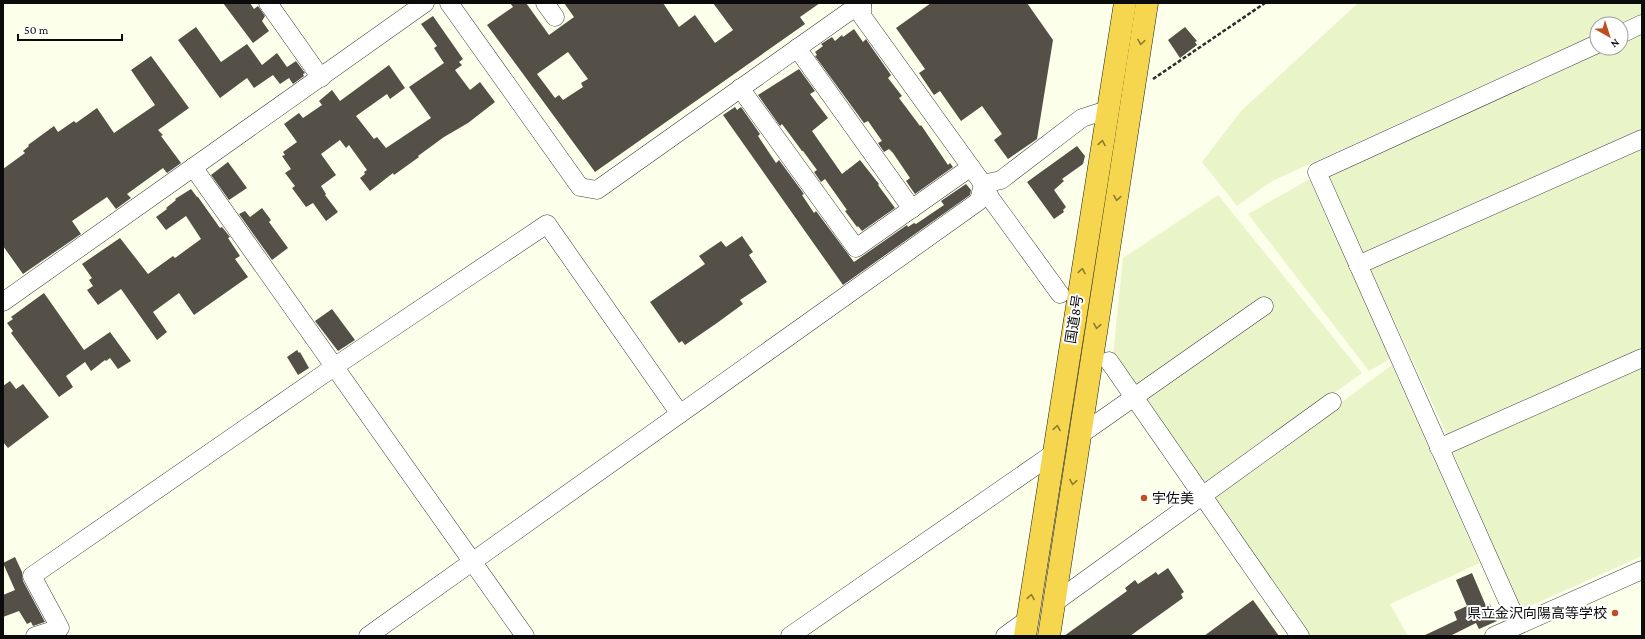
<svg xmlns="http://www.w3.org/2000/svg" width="1645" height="639" font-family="'Crimson Pro','Noto Sans JP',serif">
<rect width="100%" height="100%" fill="#fcffe9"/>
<g fill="#e9f5c9">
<polygon points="1358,3 1642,3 1642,14 1620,24 1597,24 1597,34 1272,181 1237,206 1202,162 1241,111"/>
<polygon points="1642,31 1642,131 1364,255 1326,175 1605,48 1621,48 1621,41"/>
<polygon points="1642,141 1642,353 1449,439 1368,264"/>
<polygon points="1310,179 1390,359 1369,371 1248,214"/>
<polygon points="1218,195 1362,373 1205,486 1113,355 1123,258"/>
<polygon points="1642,363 1642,556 1521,610 1451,448"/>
<polygon points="1392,365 1480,563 1390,604 1408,636 1309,636 1213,497"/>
</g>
<g fill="#545047" fill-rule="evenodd">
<polygon points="223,3 250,3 254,9 258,6 265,16 262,21 269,31 253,43"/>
<path d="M510 3H526L549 35 574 17 564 3H663L679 27 695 15 715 43 733 30 713 3H820L800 17 805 24 595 172 487 25 513 7ZM568 52 588 79 581 83 583 87 563 100 559 95 555 98 537 74Z"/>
<polygon points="931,3 1027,3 1053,40 1037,139 1008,159 994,140 1002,134 982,106 961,121 940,91 934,95 919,73 925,69 896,28"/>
<polygon points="433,16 463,59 459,62 462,65 455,70 470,90 480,82 495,102 468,123 444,137 418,156 419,157 394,175 393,173 370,191 360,178 365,174 364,172 367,170 349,145 346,148 340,140 321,154 336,175 321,186 326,194 325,195 338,212 326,221 313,203 306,207 292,188 295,186 285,173 291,169 282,156 285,155 283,152 297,142 284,124 299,113 303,118 322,105 319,101 332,90 340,101 389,65 405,88 390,99 387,94 356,116 374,139 377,137 386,148 431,118 409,87 444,63 434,48 437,46 421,24"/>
<polygon points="196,27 221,62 247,44 262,65 277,53 287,67 296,61 305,73 303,74 304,76 293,84 289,78 280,84 273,75 254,88 247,78 220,98 178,40"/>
<polygon points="1185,27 1197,41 1195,42 1197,45 1180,58 1168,40"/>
<polygon points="854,29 863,42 866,39 872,48 891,75 888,78 902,96 899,98 920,126 921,125 948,165 950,163 953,167 915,194 906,181 910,178 893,153 889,149 884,152 878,143 882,141 868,121 864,123 815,56 817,55 815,52 823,46 821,44 832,37 835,41 842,35 843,37"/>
<polygon points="151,56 189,108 158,130 163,135 161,136 181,163 167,173 163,168 127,194 131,198 116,209 107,197 72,221 81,234 23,274 3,246 3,169 25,153 23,151 29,146 28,145 54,126 58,132 74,121 76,123 97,108 114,133 155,105 131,70"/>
<polygon points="799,69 815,91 810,94 828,118 812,131 842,174 860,160 879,184 878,185 895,208 862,231 858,226 857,227 845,211 847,210 825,179 821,182 814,172 817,170 803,151 802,151 782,124 780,126 758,95"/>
<polygon points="735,107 737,110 741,107 760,134 758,136 776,163 779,160 804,194 802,195 814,213 816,211 854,262 907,225 908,227 914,223 916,224 944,205 941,201 966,184 971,190 970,195 843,285 723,115"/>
<polygon points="1077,146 1085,156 1083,164 1062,179 1064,181 1054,190 1066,207 1063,210 1064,212 1054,219 1027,182"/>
<polygon points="228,162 247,188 229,200 211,175"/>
<polygon points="191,189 197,197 198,197 220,228 222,227 230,237 228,238 240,256 235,259 248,277 194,315 179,293 153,312 167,332 157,340 121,289 98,305 87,290 93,286 89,280 92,278 82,264 120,238 148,274 173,256 175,258 201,239 186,216 166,230 156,217 167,209 166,208 176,200 175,199"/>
<polygon points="262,208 271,220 269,222 288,248 272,260 239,214 245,211 250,217"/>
<polygon points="742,236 753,252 749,255 767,282 740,300 743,304 717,323 685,345 682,341 679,343 650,302 705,264 699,256 721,241 726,247"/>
<polygon points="44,293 84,350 110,332 131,361 118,369 110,358 106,361 105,360 91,371 85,362 66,376 73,387 59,397 11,333 13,331 7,323 13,319 11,317"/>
<polygon points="332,309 355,340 338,351 315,321"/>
<polygon points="297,350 299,353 300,352 309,368 298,375 287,357"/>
<polygon points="10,381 16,389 23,384 49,417 8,448 3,442 3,386"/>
<polygon points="15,557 22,572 23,581 45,622 33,626 31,622 27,624 19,611 3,617 3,595 15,590 3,563"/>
<polygon points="1168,568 1184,592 1181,594 1183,598 1130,636 1064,636 1127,591 1125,588 1135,580 1138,584 1156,572 1158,575"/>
<polygon points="1472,573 1486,606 1490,604 1497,621 1479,629 1476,623 1450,636 1423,636 1457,620 1454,612 1467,606 1456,580"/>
<polygon points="1253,600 1279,636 1204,636"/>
</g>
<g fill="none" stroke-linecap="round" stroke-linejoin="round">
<defs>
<g id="minor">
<polyline points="268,3 321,78"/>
<polyline points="449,3 580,187 597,190 847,13 862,5"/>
<polyline points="545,3 555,17"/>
<polyline points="862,3 862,16 983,184 1001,180 1082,118 1107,110"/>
<polyline points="1621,34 1642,24"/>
<polyline points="797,48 912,209"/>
<polyline points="740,88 856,248 971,167"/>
<polyline points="193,167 525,636"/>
<polyline points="983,184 991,199 1060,294"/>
<polyline points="1358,265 1642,139"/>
<polyline points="3,302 425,3"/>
<polyline points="1109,361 1300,636"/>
<polyline points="1080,435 1264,306"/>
<polyline points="1439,448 1642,358"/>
<polyline points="1054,603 1332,402"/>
<polyline points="1518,624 1317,172 1597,44"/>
<polyline points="35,636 60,628 32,576 334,367 547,224 680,414"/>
<polyline points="368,636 979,201 983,184"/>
<polyline points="790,636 1054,453"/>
<polyline points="1005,636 1027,620"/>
<polyline points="1494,636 1642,570"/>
</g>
<g id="highway">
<polyline points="1025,636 1125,3"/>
<polyline points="1049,636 1147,3"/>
</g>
</defs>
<use href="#minor" stroke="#3e3e3e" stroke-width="19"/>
<use href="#highway" stroke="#1c1c1c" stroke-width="23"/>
<polyline stroke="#2d2d2d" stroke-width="2.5" stroke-dasharray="4 2" stroke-linecap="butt" points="1153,79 1265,3"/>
<use href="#minor" stroke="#fff" stroke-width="18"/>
<use href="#highway" stroke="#f7d64f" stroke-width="22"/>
</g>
<defs><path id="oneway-chevron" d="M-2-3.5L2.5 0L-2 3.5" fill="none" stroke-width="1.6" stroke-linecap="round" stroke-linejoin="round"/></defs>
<g stroke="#8d7b30">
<use href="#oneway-chevron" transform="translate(1141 42) rotate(99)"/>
<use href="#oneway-chevron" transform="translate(1102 143) rotate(-81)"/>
<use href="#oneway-chevron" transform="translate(1117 198) rotate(99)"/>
<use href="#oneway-chevron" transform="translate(1082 271) rotate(-81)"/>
<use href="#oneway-chevron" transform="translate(1097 326) rotate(99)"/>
<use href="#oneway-chevron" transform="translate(1057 428) rotate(-81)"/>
<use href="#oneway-chevron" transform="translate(1073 482) rotate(99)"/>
<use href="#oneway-chevron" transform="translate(1031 597) rotate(-81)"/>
</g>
<g fill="#bc5021" stroke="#fff" stroke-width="1.5">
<circle cx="1144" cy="498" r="4"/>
<circle cx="1615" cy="613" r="4"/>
</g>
<g text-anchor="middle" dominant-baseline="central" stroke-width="4" stroke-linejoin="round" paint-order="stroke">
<g font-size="14" fill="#0b0b0b" stroke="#fff">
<text transform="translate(1074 319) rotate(-81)">国道8号</text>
</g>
<g font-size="14" fill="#0b0b0b" stroke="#fff" text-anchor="start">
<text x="1152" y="498">宇佐美</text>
<text x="1607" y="613" text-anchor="end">県立金沢向陽高等学校</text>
</g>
</g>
<rect width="1645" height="639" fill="none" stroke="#0b0b0b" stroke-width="8"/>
<g transform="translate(1609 36) rotate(141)"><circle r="19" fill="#ffffff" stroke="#9d9d9d"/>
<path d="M0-3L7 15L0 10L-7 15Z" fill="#bc5021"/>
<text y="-6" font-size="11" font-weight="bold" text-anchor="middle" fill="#0b0b0b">N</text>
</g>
<path d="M18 34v6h104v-6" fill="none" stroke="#0b0b0b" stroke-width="2"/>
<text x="24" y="34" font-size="12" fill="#0b0b0b" stroke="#ffffff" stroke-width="3" paint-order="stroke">50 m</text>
</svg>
